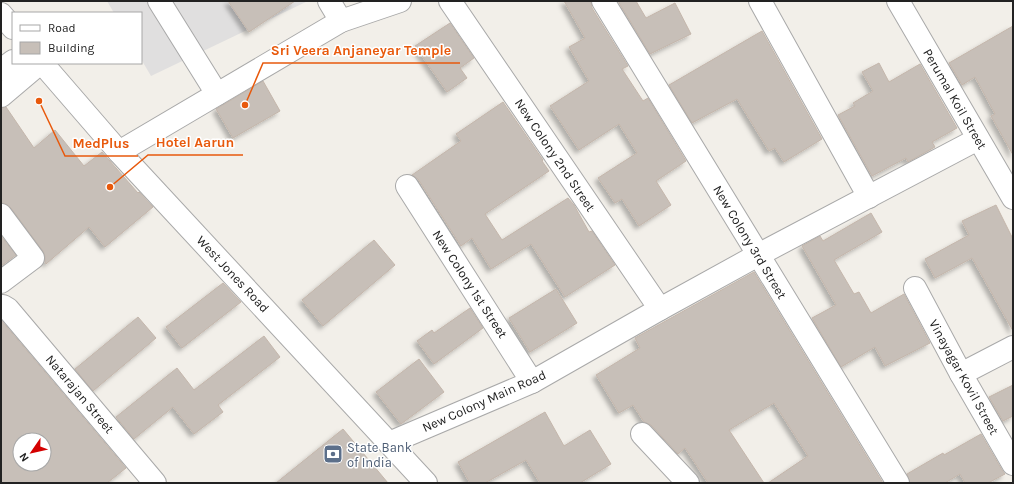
<svg xmlns="http://www.w3.org/2000/svg" width="1014" height="484" font-family="Karla,sans-serif">
<defs>
<filter id="shadow"><feDropShadow dx="-3.5" dy="3.5" stdDeviation="2" flood-color="#0004"/></filter>
</defs>
<rect width="100%" height="100%" fill="#f2efe9"/>
<polygon fill="#e0dfdf" points="107,1 308,1 151,76 141,59 141,13 114,13"/>
<g fill="#c7bfb8" stroke="#c4b6ab" fill-rule="evenodd" filter="url(#shadow)">
<polygon points="228,1 295,1 249,32"/>
<polygon points="564,1 591,1 592,8 628,66 622,69 643,101 648,98 686,161 656,181 671,205 639,226 622,199 615,203 598,178 637,153 619,124 579,150 550,106 589,81 569,47 585,38"/>
<polygon points="618,1 636,1 646,18 675,3 691,34 650,54"/>
<polygon points="450,23 474,58 460,68 467,78 447,92 415,46"/>
<polygon points="1013,26 1013,155 991,116 995,114 975,77 962,85 949,63"/>
<polygon points="762,31 822,139 784,162 775,148 769,151 737,99 692,123 669,85"/>
<polygon points="879,63 889,82 920,64 957,128 932,142 935,147 908,162 906,158 872,176 838,115 855,106 853,103 873,91 862,72"/>
<polygon points="263,81 280,111 233,138 216,109"/>
<polygon points="503,102 543,160 542,161 549,171 485,214 502,240 568,198 574,205 589,232 592,231 615,265 565,297 531,244 491,269 472,238 461,246 418,179 412,175 461,141 456,134"/>
<polygon points="6,107 34,148 55,130 84,166 102,152 138,193 139,192 153,207 105,247 89,227 46,264 45,262 45,256 43,251 11,208 6,204 1,203 1,108"/>
<polygon points="996,205 1013,239 1013,331 972,258 935,278 925,259 969,235 962,221"/>
<polygon points="871,213 882,232 834,260 854,294 859,292 871,313 904,294 930,343 885,366 875,347 841,367 812,318 836,305 802,246 820,236 823,241"/>
<polygon points="1,236 16,255 1,266"/>
<polygon points="374,240 395,265 323,326 302,300"/>
<polygon points="754,272 883,483 768,483 808,456 774,403 729,430 764,483 708,483 685,448 678,454 651,425 644,422 633,405 619,413 596,375 640,348 635,338"/>
<polygon points="223,283 241,302 182,348 166,327"/>
<polygon points="556,289 577,323 530,352 509,318"/>
<polygon points="470,308 483,328 434,364 417,341 432,330 434,333"/>
<polygon points="138,317 156,338 93,391 75,369"/>
<path d="M1 320 126 468 107 483H1ZM20 440H44V464H20Z"/>
<polygon points="264,336 280,357 218,405 223,412 194,434 173,407 134,439 116,417 177,368 194,390"/>
<polygon points="419,359 444,392 401,424 376,392"/>
<polygon points="1013,385 1013,416 1003,421 989,397"/>
<polygon points="545,412 564,446 590,430 611,464 580,483 540,483 526,460 485,483 470,483 458,462"/>
<polygon points="343,429 388,483 276,483"/>
<polygon points="981,434 1002,470 1005,474 988,483 965,483 960,474 945,483 910,483 907,474 943,453 944,455"/>
</g>
<g fill="none" stroke-linecap="round" stroke-linejoin="round">
<defs>
<g id="minor">
<polyline points="159,1 217,94"/>
<polyline points="329,1 341,21"/>
<polyline points="450,1 660,309"/>
<polyline points="603,1 898,483"/>
<polyline points="760,1 869,197"/>
<polyline points="898,1 1013,198"/>
<polyline points="1,14 13,28"/>
<polyline points="42,63 119,152 426,483"/>
<polyline points="1,70 13,61"/>
<polyline points="1,96 40,63"/>
<polyline points="119,152 341,21 400,1"/>
<polyline points="407,186 532,382"/>
<polyline points="1,215 33,258 1,282"/>
<polyline points="915,288 961,374 1013,464"/>
<polyline points="1,308 3,306 8,309 155,483"/>
<polyline points="961,374 1013,347"/>
<polyline points="642,434 688,483"/>
<polyline points="389,443 532,382 660,309 758,255 978,139"/>
</g>
</defs>
<use href="#minor" stroke="#a9a9a9" stroke-width="24"/>
<use href="#minor" stroke="#fff" stroke-width="22"/>
</g>
<defs>
<symbol id="bank-square" viewBox="-11 -11 22 22"><rect x="-9" y="-9" width="18" height="18" rx="4" fill="#5c6f8a" stroke="#fff"/><path d="M-6-4H6V4H-6ZM0-2.3a2.3 2.3 0 1 0 0 4.6a2.3 2.3 0 1 0 0-4.6Z" fill="#fff"/></symbol>
</defs>
<g fill-rule="evenodd">
<use href="#bank-square" x="322" y="443" width="22" height="22"/>
</g>
<g text-anchor="middle" dominant-baseline="central" stroke-width="3" stroke-linejoin="round" paint-order="stroke">
<g font-size="13" fill="#222" stroke="#fff">
<text transform="translate(955 99) rotate(60)">Perumal Koil Street</text>
<text transform="translate(555 155) rotate(56)">New Colony 2nd Street</text>
<text transform="translate(750 242) rotate(59)">New Colony 3rd Street</text>
<text transform="translate(233 274) rotate(47)">West Jones Road</text>
<text transform="translate(470 284) rotate(57)">New Colony 1st Street</text>
<text transform="translate(964 377) rotate(61)">Vinayagar Kovil Street</text>
<text transform="translate(80 394) rotate(50)">Natarajan Street</text>
<text transform="translate(484 401) rotate(-24)">New Colony Main Road</text>
</g>
<g font-size="13" fill="#4e5e75" stroke="#fff" text-anchor="start">
<text x="347" y="447">State Bank<tspan x="347" dy="15">of India</tspan></text>
</g>
</g>
<path fill="none" stroke="#e8590c" stroke-width="1.5" d="M245 105L263 63H460M110 187L148 155H243M39 101L65 156H138"/>
<g fill="#e8590c" stroke="#fff" stroke-width="1.5">
<circle cx="245" cy="105" r="4"/>
<circle cx="110" cy="187" r="4"/>
<circle cx="39" cy="101" r="4"/>
</g>
<g font-size="14" text-anchor="middle" font-weight="bold" fill="#e8590c" stroke="#fff" stroke-width="3" stroke-linejoin="round" paint-order="stroke">
<text x="361" y="55">Sri Veera Anjaneyar Temple</text>
<text x="195" y="147">Hotel Aarun</text>
<text x="101" y="148">MedPlus</text>
</g>
<rect width="1014" height="484" fill="none" stroke="#222222" stroke-width="4"/>
<rect x="12" y="12" width="130" height="52" fill="#ffffff" stroke="#a7a7a7"/>
<rect x="20" y="25" width="20" height="6" fill="#ffffff" stroke="#a7a7a7"/>
<text x="48" y="32" font-size="12" fill="#222222">Road</text>
<rect x="20" y="42" width="20" height="12" fill="#c7bfb8" stroke="#a7a7a7"/>
<text x="48" y="52" font-size="12" fill="#222222">Building</text>
<g transform="translate(32 452) rotate(236)"><circle r="19" fill="#ffffff" stroke="#a7a7a7"/>
<path d="M0-3L7 15L0 10L-7 15Z" fill="#d40000"/>
<text y="-6" font-size="11" font-weight="bold" text-anchor="middle" fill="#222222">N</text>
</g>
</svg>
